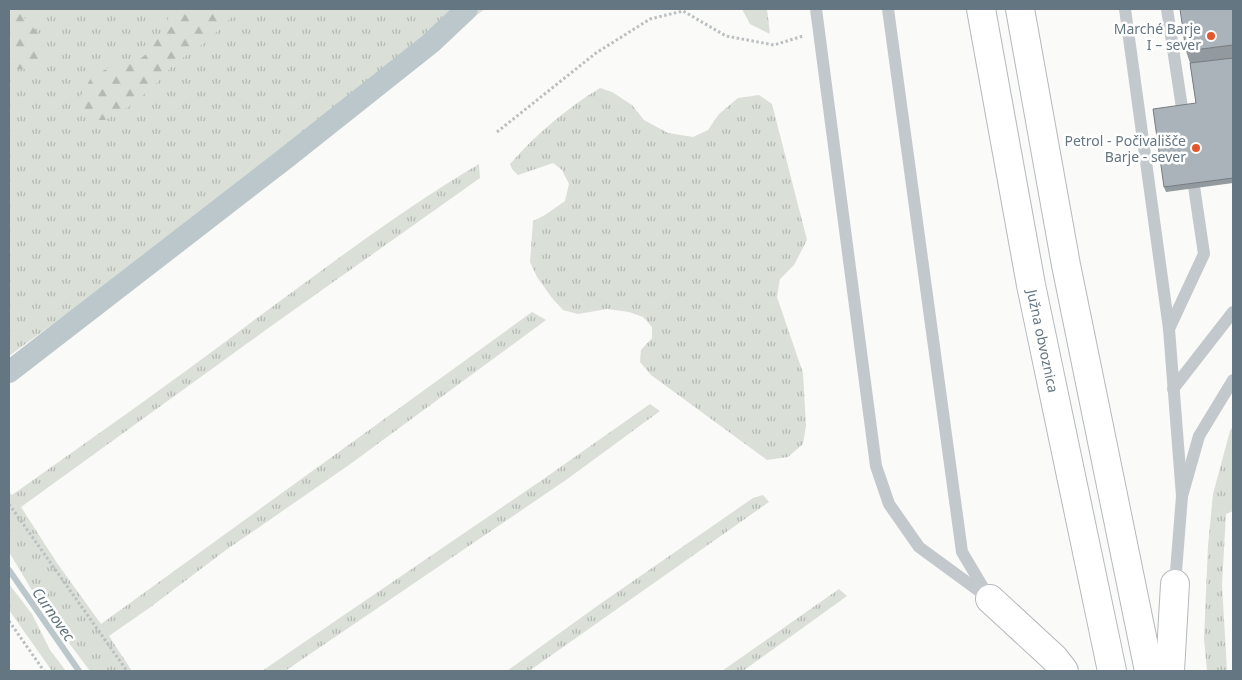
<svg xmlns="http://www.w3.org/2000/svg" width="1242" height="680" font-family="'Noto Sans',sans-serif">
<defs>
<pattern id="grass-tufts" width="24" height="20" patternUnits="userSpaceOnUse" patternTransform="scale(1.25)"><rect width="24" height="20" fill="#dadfd7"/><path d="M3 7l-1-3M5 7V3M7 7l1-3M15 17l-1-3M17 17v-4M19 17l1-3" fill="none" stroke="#b4b9b4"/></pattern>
<pattern id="forest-firs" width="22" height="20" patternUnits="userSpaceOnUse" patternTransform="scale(1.25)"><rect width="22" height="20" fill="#dadfd7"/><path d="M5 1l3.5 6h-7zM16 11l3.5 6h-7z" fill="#b4b9b4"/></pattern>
</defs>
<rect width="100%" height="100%" fill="#fafaf8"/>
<g fill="url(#grass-tufts)">
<polygon points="9,9 485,9 9,356"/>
<polygon points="742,9 767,9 770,34 750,24"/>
<path d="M600 88 612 92 632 105 644 120 668 133 693 137 708 130 719 114 738 98 759 95 772 104 807 240 794 265 780 279 777 297 803 373 806 426 803 444 788 457 767 460 651 375 640 362 641 350 652 338V327L643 317 629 312 607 309 578 314 563 310 552 298 537 277 530 262 533 221 545 215 565 201 569 184 562 170 553 163 518 175 512 169 510 164C535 135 567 108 600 88Z"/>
<path d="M479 164 480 178 267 329 21 507 57 563 101 624 532 312 546 320 349 465 226 550 152 606 109 636 132 671H90L42 607 9 552V492L12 495C91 439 171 383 249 324 324 269 398 212 479 164Z"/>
<polygon points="650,404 660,411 566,480 285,671 262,671 542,480"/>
<polygon points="1233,426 1233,511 1226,514 1222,585 1227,671 1207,671 1204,639 1208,546 1213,494 1230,431"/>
<polygon points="763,495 769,502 529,671 507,671 600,604 753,498"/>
<polygon points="9,584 32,614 50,650 66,671 52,671 9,610"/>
<polygon points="839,589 847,596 743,671 722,671"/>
</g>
<g fill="url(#forest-firs)">
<path d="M9 9H16L41 36 45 54C33 66 26 75 9 65Z"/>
<polygon points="169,9 238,9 235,14 206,42 175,63 152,88 130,106 105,120 87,120 79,99 91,78 113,65 134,64 151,50 168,21"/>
</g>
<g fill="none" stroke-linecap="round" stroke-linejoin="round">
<polyline stroke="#bbc7cb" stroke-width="6" points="9,570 79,671"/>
<polyline stroke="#bbc7cb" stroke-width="22" points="9,372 286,158 431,43 467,9"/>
<defs>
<g id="motorway">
<polyline points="981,9 1031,285 1112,671"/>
<polyline points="1020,9 1066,265 1149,671"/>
<polyline points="990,599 1054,658 1064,671"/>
<polyline points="1170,671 1175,584"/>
</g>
</defs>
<use href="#motorway" stroke="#b4b9bd" stroke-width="30"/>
<g stroke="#bbbfc2" stroke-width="3" stroke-dasharray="2.5 2.5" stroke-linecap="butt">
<polyline points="497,132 596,53 650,19 683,11 726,36 774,45 803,36"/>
<polyline points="9,504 127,671"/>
<polyline points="9,621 44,671"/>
</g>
<g stroke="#c3c8cc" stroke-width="12">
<polyline points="816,9 876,466 889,504 919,547 990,599"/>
<polyline points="888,9 962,552 987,594"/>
<polyline points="1125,9 1169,329 1182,496"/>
<polyline points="1167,9 1184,121"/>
<polyline points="1169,329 1204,254 1192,173"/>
<polyline points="1173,389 1233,312"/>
<polyline points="1175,584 1182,496 1199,436 1233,380"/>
</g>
<use href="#motorway" stroke="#fff" stroke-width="28"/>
</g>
<polygon fill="#929a9f" points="1233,9 1233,183 1166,192 1164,187 1196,103 1190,63 1186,51"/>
<g fill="#aab3b9" stroke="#777d82">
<polygon points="1180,9 1233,9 1233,45 1186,51"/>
<polygon points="1233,58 1233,178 1164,187 1153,109 1196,103 1190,63"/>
</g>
<g fill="#e4572e" stroke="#fff" stroke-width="2">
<circle cx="1211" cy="36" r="5"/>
<circle cx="1196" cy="148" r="5"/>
</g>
<g text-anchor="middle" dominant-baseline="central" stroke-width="5" stroke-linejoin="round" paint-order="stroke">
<g font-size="14" fill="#657683" stroke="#fff" text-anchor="end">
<text x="1201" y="28">Marché Barje<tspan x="1201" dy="16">I – sever</tspan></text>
<text x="1186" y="140">Petrol - Počivališče<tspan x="1186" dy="16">Barje - sever</tspan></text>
</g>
<g font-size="14" fill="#657683" stroke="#fff">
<text transform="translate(1043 341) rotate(78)">Južna obvoznica</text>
</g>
<g font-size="15" font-style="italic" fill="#60757c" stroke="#fff">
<text transform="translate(54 614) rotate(55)">Curnovec</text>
</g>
</g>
<rect width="1242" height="680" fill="none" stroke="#657683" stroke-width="20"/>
</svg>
